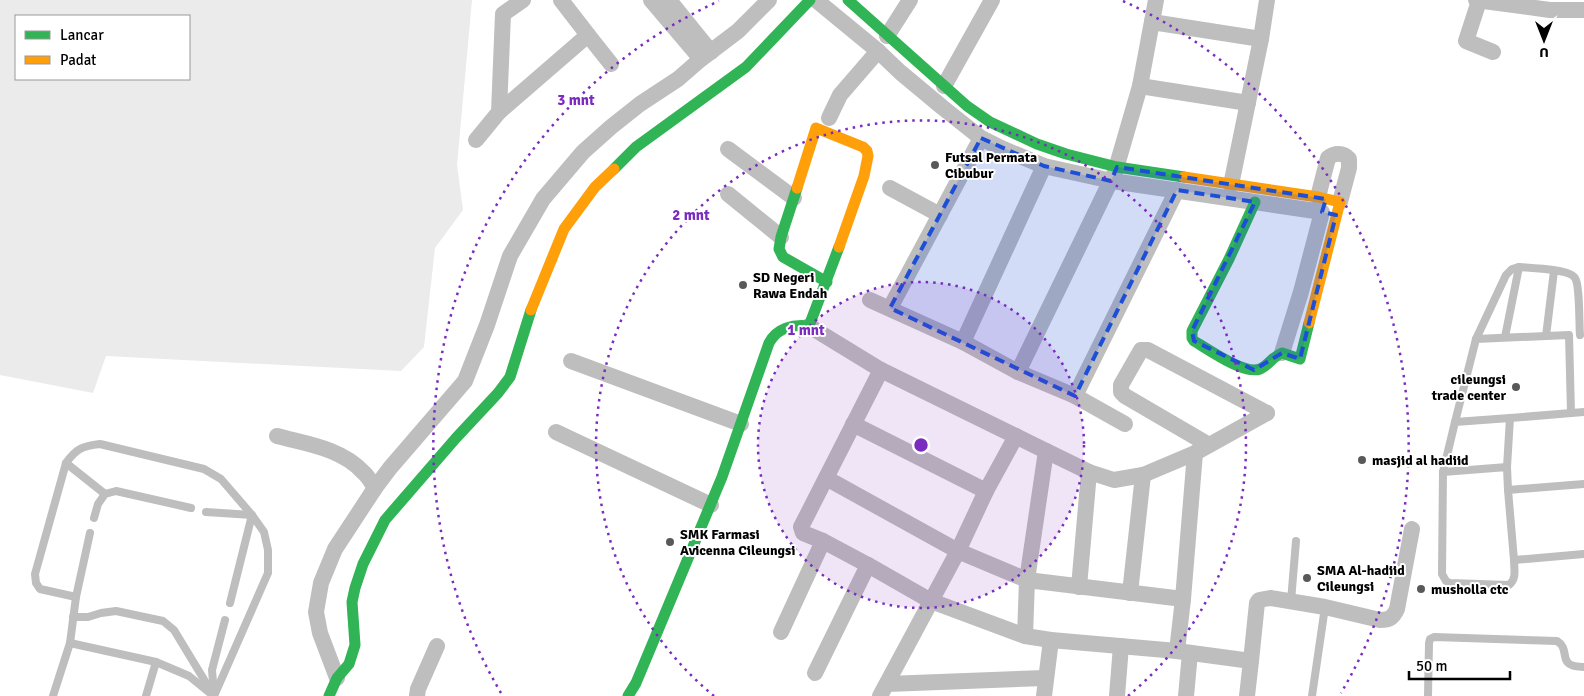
<svg xmlns="http://www.w3.org/2000/svg" width="1584" height="696" font-family="Signika,sans-serif">
<rect width="100%" height="100%" fill="#fff"/>
<path fill="#ebebeb" fill-rule="evenodd" d="M0 0H472L457 165 463 210 435 248 424 347 401 371 106 356 93 393 0 375ZM16 16H189V79H16Z"/>
<g fill="none" stroke-linecap="round" stroke-linejoin="round">
<g stroke="#bebebe" stroke-width="8">
<polyline points="1546,336 1554,271"/>
<polyline points="1505,337 1519,267"/>
<path d="M1476 339 1506 275 1512 269 1519 267C1530 268 1570 269 1575 278 1580 285 1579 325 1580 335"/>
<polyline points="1455,422 1476,339 1569,335 1571,413"/>
<polyline points="66,463 105,494"/>
<polyline points="1507,467 1510,418 1584,412"/>
<polyline points="1443,472 1455,422 1510,418"/>
<polyline points="1584,484 1508,490 1514,560 1584,554"/>
<path d="M1508 490 1507 467 1443 472 1442 574 1446 581 1450 583 1509 585C1517 579 1514 569 1514 560"/>
<polyline points="206,512 252,515 230,603"/>
<polyline points="94,518 98,504 105,494 116,491 191,508"/>
<path d="M76 597 40 589 36 583 35 574 66 463C76 449 82 446 100 444L204 469 221 479 252 515 264 532 268 550V573L214 696"/>
<polyline points="1291,601 1296,541"/>
<polyline points="73,617 88,617 101,613 116,611 163,621 174,630 214,696"/>
<polyline points="70,643 156,662 189,676 210,693"/>
<polyline points="214,694 212,670 225,620"/>
<polyline points="53,696 70,643 76,597 90,533"/>
<polyline points="146,696 156,662"/>
<polyline points="1312,696 1325,607"/>
<path d="M1428 696 1429 643 1430 639 1434 637 1557 641C1572 650 1555 667 1584 667"/>
</g>
<g stroke="#bebebe" stroke-width="16">
<polyline points="561,0 588,35"/>
<polyline points="651,0 701,59"/>
<polyline points="669,0 711,52"/>
<polyline points="816,0 878,51 900,72 942,107 981,138 1001,148 1044,166 1112,181 1322,212 1301,292 1282,353"/>
<polyline points="1476,0 1550,10 1584,10"/>
<polyline points="1479,1 1466,41 1493,52"/>
<polyline points="1152,22 1261,39"/>
<polyline points="887,36 910,0"/>
<polyline points="944,86 992,0"/>
<polyline points="1140,86 1248,103"/>
<polyline points="499,112 588,35 611,64"/>
<polyline points="829,118 840,95 878,51"/>
<polyline points="476,140 499,112 503,14 523,0"/>
<polyline points="728,149 794,198"/>
<polyline points="1231,185 1261,39 1267,0"/>
<polyline points="890,188 940,215"/>
<polyline points="728,194 781,237"/>
<path d="M1318 197 1328 158C1334 153 1343 152 1349 159V168L1340 202"/>
<polyline points="870,300 963,342 1018,372 1075,396 1177,190"/>
<polyline points="890,308 981,138"/>
<polyline points="809,326 881,370 1046,451 1089,472 1114,480 1143,475 1195,453 1267,413"/>
<polyline points="963,342 1044,166"/>
<polyline points="571,361 741,424"/>
<polyline points="881,370 801,527 803,533 823,541 868,565 931,601 1025,636 1051,640 1177,651 1251,661 1247,696"/>
<polyline points="1018,372 1115,172 1140,86 1156,0"/>
<polyline points="1075,396 1125,424"/>
<polyline points="853,424 986,491"/>
<polyline points="556,432 711,505"/>
<path d="M277 436C306 444 341 448 363 472 368 476 371 482 375 488"/>
<polyline points="1209,445 1125,396 1121,392 1121,385 1141,350 1148,350 1267,413"/>
<polyline points="826,478 958,551 1027,580 1046,451"/>
<polyline points="1079,587 1089,472"/>
<polyline points="1130,593 1143,475"/>
<polyline points="781,632 823,541"/>
<polyline points="1025,636 1027,580 1183,599"/>
<polyline points="1177,651 1183,599 1195,453"/>
<path d="M1251 661 1257 603 1259 600 1270 598 1325 607 1380 620C1389 620 1393 618 1397 609L1412 529"/>
<polyline points="815,673 868,565"/>
<polyline points="337,678 320,633 316,612 321,583 335,549 375,488 390,468 465,381 487,325 510,256 543,199 583,152 611,127 640,104 678,79 701,59 738,31 769,0"/>
<polyline points="887,684 1045,678"/>
<polyline points="417,696 418,689 437,646"/>
<polyline points="880,696 958,551 986,491 1016,436"/>
<polyline points="1044,696 1051,640"/>
<polyline points="1117,696 1121,646"/>
<polyline points="1186,696 1190,653"/>
</g>
<g stroke="#30b455" stroke-width="11">
<polyline points="848,0 967,106 990,122 1037,144 1066,154 1117,167 1184,177"/>
<polyline points="614,169 636,147 746,67 810,0"/>
<polyline points="797,188 781,237 779,249 783,257 827,282"/>
<path d="M1255 202 1229 259 1192 331V338L1194 341C1208 349 1244 375 1260 369 1268 366 1272 357 1282 353L1300 359 1309 323"/>
<polyline points="329,696 337,678 349,664 355,645 352,602 355,588 363,564 385,520 456,438 498,393 510,377 531,310"/>
<path d="M628 696 636 683 722 477 769 343C777 328 793 324 809 326L839 247"/>
</g>
<g stroke="#ff9f0a" stroke-width="11">
<polyline points="1184,177 1318,197 1340,202 1309,323"/>
<polyline points="797,188 816,128 863,147 867,151 868,156 864,176 839,247"/>
<polyline points="531,310 564,229 595,187 614,169"/>
</g>
</g>
<path fill="#1d4ed8" fill-opacity="0.2" stroke="#1d4ed8" stroke-width="4" stroke-dasharray="10 6" stroke-linejoin="round" d="M981 138 1044 166 1111 181 1117 167 1326 199 1322 212 1336 215 1300 359 1282 353 1254 370 1194 341 1192 331 1255 202 1177 190 1075 396 890 308Z"/>
<circle cx="921" cy="445" r="163" fill="#7b2cbf" fill-opacity=".12"/>
<g fill="none" stroke="#7b2cbf" stroke-width="2.5" stroke-dasharray="2.5 5">
<circle cx="921" cy="445" r="163"/>
<path d="M714 696A325 325 0 1 1 1128 696"/>
<path d="M501 693A488 488 0 0 1 719 1M1123 1A488 488 0 0 1 1341 693"/>
</g>
<g fill="#595959" stroke="#fff" stroke-width="2">
<circle cx="935" cy="165" r="5"/>
<circle cx="743" cy="285" r="5"/>
<circle cx="1516" cy="387" r="5"/>
<circle cx="1362" cy="460" r="5"/>
<circle cx="670" cy="542" r="5"/>
<circle cx="1307" cy="578" r="5"/>
<circle cx="1421" cy="589" r="5"/>
</g>
<g text-anchor="middle" dominant-baseline="central" stroke-width="4" stroke-linejoin="round" paint-order="stroke">
<g font-size="14" font-weight="bold" fill="#000" stroke="#fff" text-anchor="start">
<text x="945" y="157">Futsal Permata<tspan x="945" dy="16">Cibubur</tspan></text>
<text x="753" y="277">SD Negeri<tspan x="753" dy="16">Rawa Endah</tspan></text>
<text x="1506" y="379" text-anchor="end">cileungsi<tspan x="1506" dy="16">trade center</tspan></text>
<text x="1372" y="460">masjid al hadiid</text>
<text x="680" y="534">SMK Farmasi<tspan x="680" dy="16">Avicenna Cileungsi</tspan></text>
<text x="1317" y="570">SMA Al-hadiid<tspan x="1317" dy="16">Cileungsi</tspan></text>
<text x="1431" y="589">musholla ctc</text>
</g>
</g>
<circle cx="921" cy="445" r="8" fill="#7b2cbf" stroke="#fff" stroke-width="2.5"/>
<g font-size="15" text-anchor="middle" font-weight="bold" fill="#7b2cbf" stroke="#fff" stroke-width="4" stroke-linejoin="round" paint-order="stroke">
<text x="576" y="105">3 mnt</text>
<text x="691" y="220">2 mnt</text>
<text x="806" y="335">1 mnt</text>
</g>
<rect x="15" y="15" width="175" height="65" fill="#ffffff" stroke="#999999"/>
<rect x="25" y="31" width="25" height="8" fill="#30b455" stroke="#999999"/>
<text x="60" y="40" font-size="15" fill="#000000">Lancar</text>
<rect x="25" y="56" width="25" height="8" fill="#ff9f0a" stroke="#999999"/>
<text x="60" y="65" font-size="15" fill="#000000">Padat</text>
<g transform="translate(1544 40) rotate(180)" stroke="#ffffff" stroke-width="4" paint-order="stroke">
<path d="M0-4L9 19L0 12L-9 19Z" fill="#000000"/>
<text y="-8" font-size="14" font-weight="bold" text-anchor="middle" fill="#000000">U</text>
</g>
<path d="M1409 671v8h101v-8" fill="none" stroke="#000000" stroke-width="2.5"/>
<text x="1416" y="671" font-size="15" fill="#000000" stroke="#ffffff" stroke-width="4" paint-order="stroke">50 m</text>
</svg>
